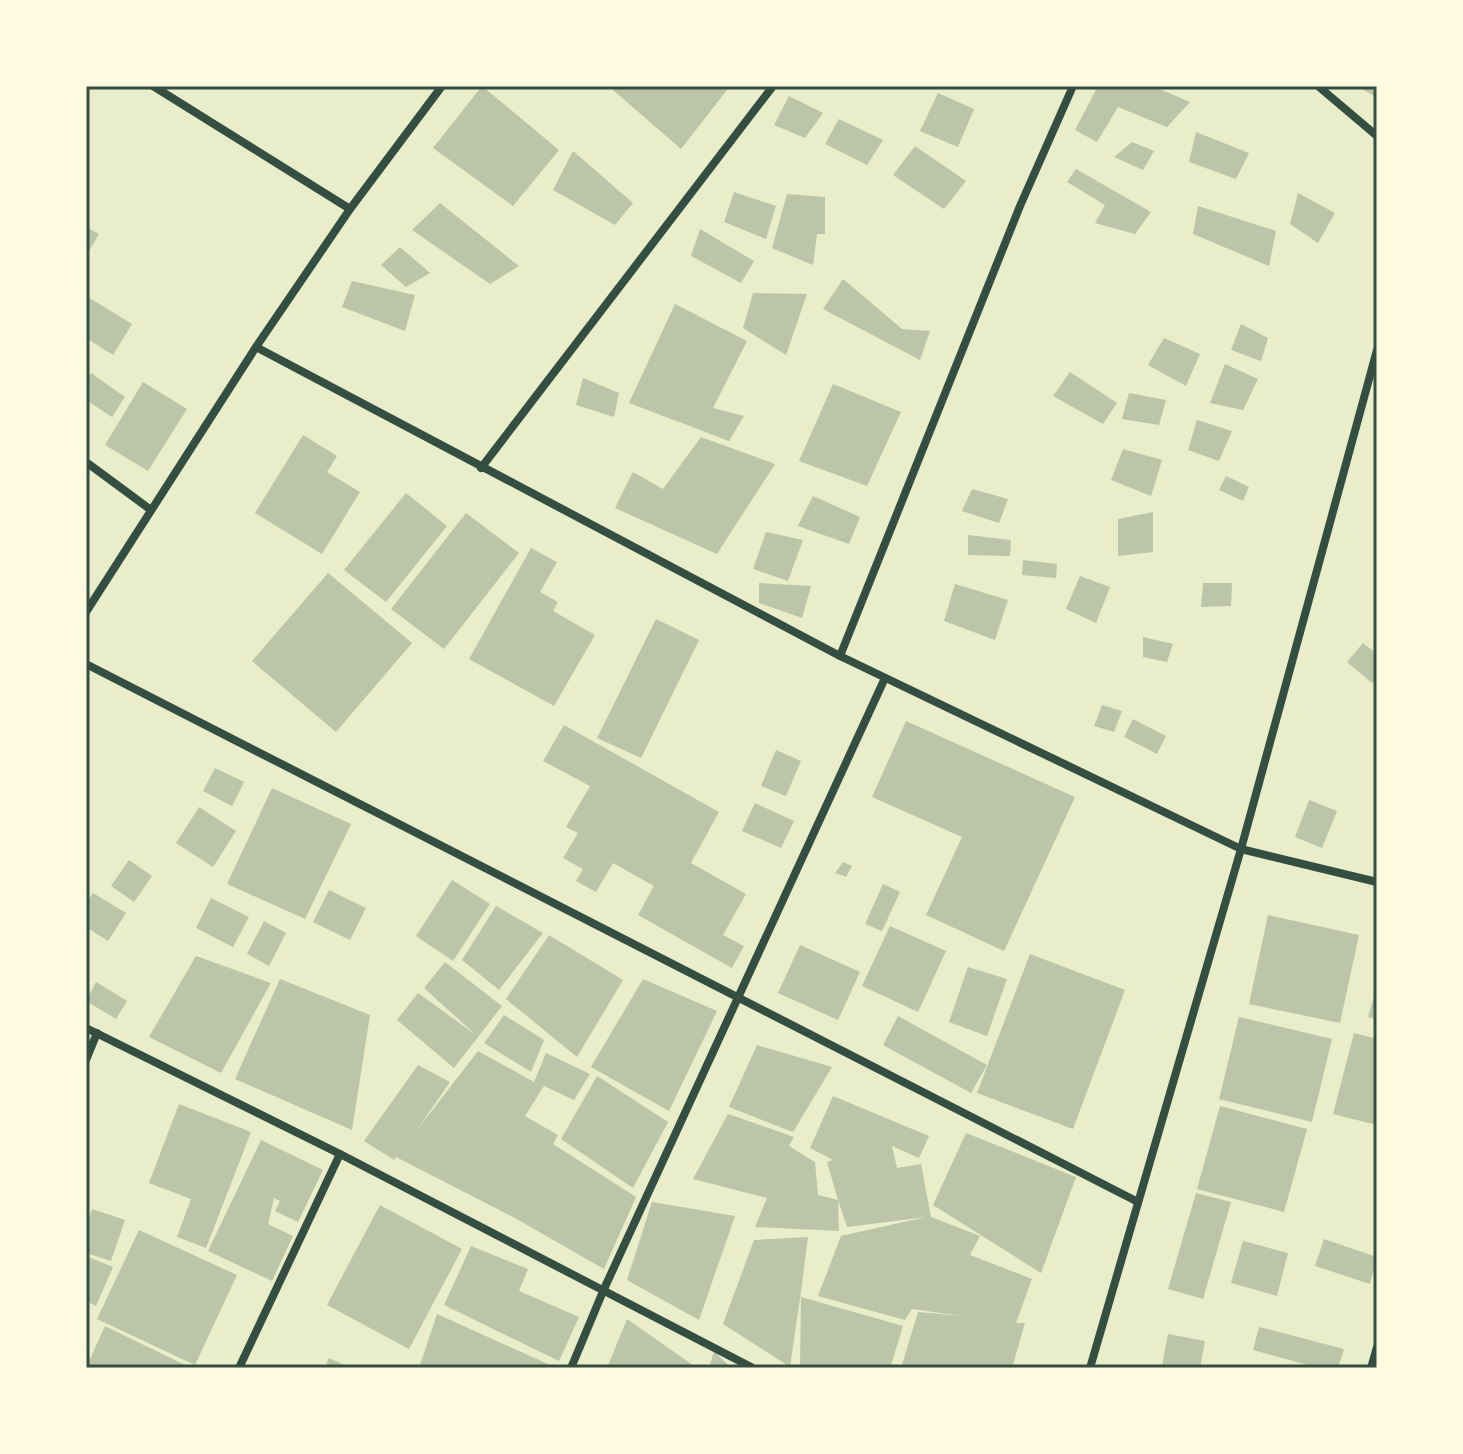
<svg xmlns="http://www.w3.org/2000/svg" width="1463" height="1454" font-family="Raleway,sans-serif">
<rect width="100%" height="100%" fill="#e9edc9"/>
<g fill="#bcc5a7">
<polygon points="482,86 559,150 513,206 433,148"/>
<polygon points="616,86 730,86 681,149 613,90"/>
<polygon points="1098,86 1152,86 1190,102 1167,127 1118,107 1097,142 1075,130"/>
<polygon points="1357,86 1377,86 1377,90 1374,96"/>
<polygon points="938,93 974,109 958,147 920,131"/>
<polygon points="789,96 823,113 805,138 774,125"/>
<polygon points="839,119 883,140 867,165 825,144"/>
<polygon points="1196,132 1249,153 1236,179 1189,162"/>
<polygon points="1132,142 1154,151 1143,170 1114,157"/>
<polygon points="915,146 966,181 944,209 893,175"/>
<polygon points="573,151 633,203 615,225 553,190"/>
<polygon points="1076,169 1151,212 1135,234 1095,223 1105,205 1067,182"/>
<polygon points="734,192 776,206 766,239 724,222"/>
<polygon points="1298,193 1335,213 1318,243 1290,224"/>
<polygon points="787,194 825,197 825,234 817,234 813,265 772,248"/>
<polygon points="440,203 519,266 490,284 412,230"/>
<polygon points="1198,206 1276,231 1269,266 1193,234"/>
<polygon points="86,227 99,234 86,256"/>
<polygon points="700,229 754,261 741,283 691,256"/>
<polygon points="400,247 430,273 406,287 381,265"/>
<polygon points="843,279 902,329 930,331 920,360 823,309"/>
<polygon points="352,281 415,295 405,331 342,307"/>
<polygon points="753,293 807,294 786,355 743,328"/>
<polygon points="88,297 132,324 113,355 86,338"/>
<polygon points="675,304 747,341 713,408 744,416 729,441 629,403"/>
<polygon points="1241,324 1268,338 1261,361 1231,350"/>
<polygon points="1164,338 1200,354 1186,386 1148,365"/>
<polygon points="1225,364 1258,379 1243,410 1210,403"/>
<polygon points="1070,372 1117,403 1103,424 1053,396"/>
<polygon points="91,373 125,397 112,417 86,400 86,380"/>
<polygon points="583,378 619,393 614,417 576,405"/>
<polygon points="143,382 187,409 148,471 105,445"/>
<polygon points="833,384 901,412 867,486 799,461"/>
<polygon points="1129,393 1166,400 1159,425 1122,419"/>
<polygon points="1197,420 1232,431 1219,461 1188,450"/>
<polygon points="303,435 337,456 327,472 360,492 322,554 255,513"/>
<polygon points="701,437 775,464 717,554 615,508 633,472 663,489"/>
<polygon points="1123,449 1162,460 1151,496 1111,480"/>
<polygon points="1226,476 1249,487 1243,501 1219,490"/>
<polygon points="972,489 1008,499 999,523 962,511"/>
<polygon points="406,493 447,526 386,602 344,570"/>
<polygon points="813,496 860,517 849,544 798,526"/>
<polygon points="1153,512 1153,552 1118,556 1118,519"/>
<polygon points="466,513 519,553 444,649 391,609"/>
<polygon points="766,532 803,540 788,581 753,569"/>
<polygon points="968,535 1011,540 1010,556 968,555"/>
<polygon points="531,548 557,562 540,592 558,602 553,611 595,635 554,706 469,659"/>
<polygon points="1023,560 1057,564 1056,578 1022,575"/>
<polygon points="328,573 412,643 336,732 252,661"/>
<polygon points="1080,576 1110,587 1096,623 1066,609"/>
<polygon points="759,583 811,586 802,618 759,603"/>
<polygon points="1203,583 1232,583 1231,606 1201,607"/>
<polygon points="955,584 1008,600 995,640 944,621"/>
<polygon points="656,619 699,640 641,758 597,738"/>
<polygon points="1143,637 1173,644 1167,662 1143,657"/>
<polygon points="1363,643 1377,654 1377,677 1372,683 1347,662"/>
<polygon points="1102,705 1122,711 1114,732 1094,726"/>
<polygon points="1133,719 1166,736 1157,754 1124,737"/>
<polygon points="906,721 1075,797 1004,951 926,915 962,837 872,797"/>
<polygon points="564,725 719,812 691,863 746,894 723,935 744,946 732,968 638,915 654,886 613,863 596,892 576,881 583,869 563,858 578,833 566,827 590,786 543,761"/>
<polygon points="776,750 801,761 786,796 761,786"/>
<polygon points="215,768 244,782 232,806 203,791"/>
<polygon points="272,788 351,824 305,919 227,884"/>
<polygon points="1309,800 1337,811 1322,848 1295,837"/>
<polygon points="755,803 794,821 781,848 742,831"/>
<polygon points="199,807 236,831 213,867 176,843"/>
<polygon points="129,860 152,876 134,902 111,886"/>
<polygon points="843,862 852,866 846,877 835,873"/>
<polygon points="452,880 490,904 453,961 416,936"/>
<polygon points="883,884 900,892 882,931 865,924"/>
<polygon points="329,890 366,908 350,940 313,922"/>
<polygon points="93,893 126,913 108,941 86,927 86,903"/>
<polygon points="211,898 249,917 233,947 196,928"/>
<polygon points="496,906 543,933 499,990 462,960"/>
<polygon points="1268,915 1359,935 1340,1023 1249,1004"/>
<polygon points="264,921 286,933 269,966 247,954"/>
<polygon points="890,926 946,951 918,1012 862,986"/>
<polygon points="549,935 623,980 577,1057 506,999"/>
<polygon points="800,945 860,972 838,1020 778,993"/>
<polygon points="1030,954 1125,990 1073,1129 977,1093"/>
<polygon points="196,956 271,983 221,1073 149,1037"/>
<polygon points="445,962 502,1006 454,1068 397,1020 418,993 476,1035 424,988"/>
<polygon points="968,967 1007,979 987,1036 949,1022"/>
<polygon points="280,979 370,1015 352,1130 235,1079"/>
<polygon points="643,979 717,1011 669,1111 591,1067"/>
<polygon points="96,982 127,1001 116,1019 86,1001"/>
<polygon points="1377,986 1377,1019 1368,1017"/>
<polygon points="504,1015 544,1040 531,1072 484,1043"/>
<polygon points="898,1016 987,1065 971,1093 883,1045"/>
<polygon points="1239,1017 1332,1039 1312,1122 1219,1099"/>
<polygon points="1354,1033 1377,1039 1377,1125 1333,1114"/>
<polygon points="757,1045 832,1067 793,1132 729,1107"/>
<polygon points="478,1051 534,1082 546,1053 590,1074 574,1100 544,1086 525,1116 558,1135 553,1144 636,1197 604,1269 515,1218 396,1157 394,1160 364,1141 418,1065 450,1082 417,1130"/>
<polygon points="597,1076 668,1122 633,1188 561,1139"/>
<polygon points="833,1096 929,1136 919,1158 892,1146 897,1168 921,1164 931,1217 980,1236 970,1255 1032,1279 1016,1323 1025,1323 1012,1368 901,1368 918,1312 962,1316 912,1309 905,1320 818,1296 841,1236 926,1217 847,1227 838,1200 839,1231 755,1227 767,1198 693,1179 728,1114 794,1137 789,1146 815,1162 818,1195 838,1200 827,1162 833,1160 810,1148"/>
<polygon points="179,1104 251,1132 206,1248 177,1237 191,1199 149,1183"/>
<polygon points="1220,1106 1307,1129 1284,1212 1197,1189"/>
<polygon points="966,1133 1076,1177 1041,1273 933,1205"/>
<polygon points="261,1140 323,1170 298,1222 275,1211 280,1201 274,1198 268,1224 293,1236 272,1281 208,1251"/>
<polygon points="1196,1193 1231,1202 1203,1299 1168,1289"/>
<polygon points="652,1202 735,1216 699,1320 627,1280"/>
<polygon points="380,1205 462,1249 409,1349 327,1305"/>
<polygon points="92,1209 125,1220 111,1261 86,1253 86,1227"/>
<polygon points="139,1230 237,1275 195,1365 97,1319"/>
<polygon points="808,1237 801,1292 790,1367 723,1324 754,1240"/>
<polygon points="1324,1239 1377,1257 1370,1284 1315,1266"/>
<polygon points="1243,1241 1288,1253 1277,1296 1231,1283"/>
<polygon points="471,1246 528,1269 519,1291 579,1317 559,1361 444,1305"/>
<polygon points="86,1256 113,1267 96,1306 86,1301"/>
<polygon points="801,1297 903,1326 890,1368 800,1366"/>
<polygon points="437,1314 550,1365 549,1368 419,1368"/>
<polygon points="627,1319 697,1368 607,1368"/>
<polygon points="105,1326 191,1368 86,1368"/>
<polygon points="1259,1327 1344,1349 1338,1368 1319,1368 1253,1350"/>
<polygon points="1168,1334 1205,1341 1200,1368 1162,1366"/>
<polygon points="714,1351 731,1368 709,1368"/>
<polygon points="329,1358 351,1368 325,1368"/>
</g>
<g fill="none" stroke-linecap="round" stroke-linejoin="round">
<g stroke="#344e41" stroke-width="8">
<polyline points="153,86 350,209"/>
<polyline points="1318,86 1377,136"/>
<polyline points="256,347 840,656 1241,849 1377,882"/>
<polyline points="86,462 151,510"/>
<polyline points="481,468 773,86"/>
<polyline points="86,612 256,347 350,209 442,86"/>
<polyline points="840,656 1020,206 1073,86"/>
<polyline points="86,664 1138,1202"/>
<polyline points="86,1028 340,1154 753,1368"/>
<polyline points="86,1060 97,1033"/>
<polyline points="239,1368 340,1154"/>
<polyline points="571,1368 604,1289 885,678"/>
<polyline points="1090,1368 1241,849 1377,350"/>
<polyline points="1371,1368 1377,1347"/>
</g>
</g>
<rect width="1463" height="1454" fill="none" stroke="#fefae0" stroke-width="176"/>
<rect x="88" y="88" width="1287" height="1278" fill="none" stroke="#344e41" stroke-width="3"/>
</svg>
